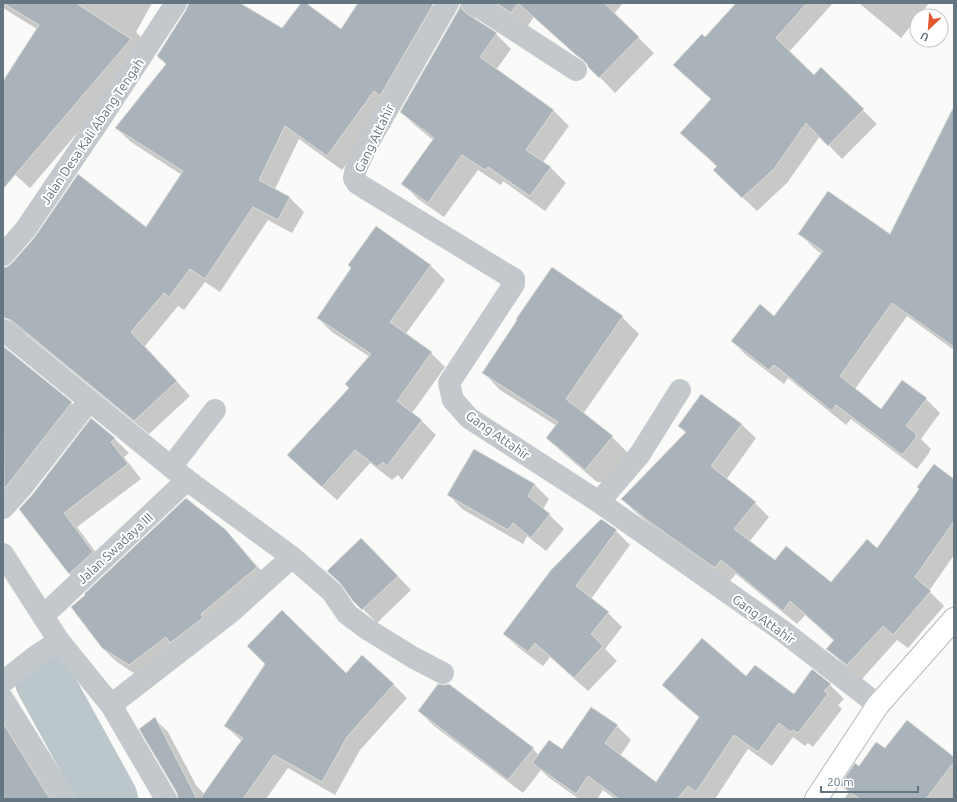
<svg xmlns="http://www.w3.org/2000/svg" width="957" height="802" font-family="Ubuntu,sans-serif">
<rect width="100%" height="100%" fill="#fafaf8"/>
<g fill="#0003">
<polygon points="3,3 152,3 136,32 151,47 30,188 3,164 3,83 37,29 3,8"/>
<polygon points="190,3 238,3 282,29 302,3 305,3 341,30 359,3 430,3 447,19 389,105 342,170 299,139 275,189 289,197 304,212 292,233 268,220 220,292 205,282 184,310 178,306 145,346 190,396 149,434 26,334 21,332 3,315 3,268 7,268 146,229 182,175 131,142 116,128 167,65"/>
<polygon points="461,3 623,3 614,14 654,53 615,93 593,70 534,17 527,27 477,12 475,18 476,21 496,34 511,49 496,70 554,111 569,126 543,162 551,168 566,183 545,211 503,181 501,185 478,170 444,217 418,199 403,184 433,140 417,127 401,112 460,10"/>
<polygon points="737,3 833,3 789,52 814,76 821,69 877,124 842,159 820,136 787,183 757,211 728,184 717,167 682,133 712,100 674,65 705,38"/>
<polygon points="859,3 929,3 919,16 917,16 917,18 901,38"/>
<polygon points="954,149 954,350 907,316 855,389 881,411 926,399 940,413 921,439 931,449 929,452 929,453 917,469 851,419 846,425 788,378 784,384 746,355 732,341 774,317 822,254 814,248 800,234 891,235"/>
<polygon points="431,266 445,280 405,335 431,353 445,367 412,413 422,421 436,435 402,480 398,475 392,480 370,463 337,500 303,470 289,455 350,388 370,357 332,332 318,318"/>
<polygon points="552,269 622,317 639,334 583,414 612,437 629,454 607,482 597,482 564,454 547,438 557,426 500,390 484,373"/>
<polygon points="3,347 71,403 86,417 3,520"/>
<polygon points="92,420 115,439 129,453 124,457 141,479 77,527 106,566 84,588 70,574 20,509 33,495"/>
<polygon points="741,424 756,438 726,480 755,503 769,517 749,542 775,561 831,583 877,550 954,480 954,555 929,591 944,606 908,648 897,640 862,679 842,663 828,649 834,641 805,615 797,624 736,574 729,582 662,534 636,513 622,499 686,433 679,426"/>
<polygon points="535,485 549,499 543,509 564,529 546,551 527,536 523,544 462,509 448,494"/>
<polygon points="225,530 239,545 271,582 143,679 117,662 102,648"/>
<polygon points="616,531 630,545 591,599 608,613 622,627 605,649 617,661 588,691 550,657 543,666 519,648 504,634"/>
<polygon points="376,553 411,590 377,623 354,600"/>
<polygon points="346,674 393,684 407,698 360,750 335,795 288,768 266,799 179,799 155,719 168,732 196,785 204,794 242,741 225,726"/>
<polygon points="746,678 794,695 830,685 844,699 838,705 842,709 813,747 808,743 805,746 793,737 772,766 748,749 715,799 615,799 603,790 597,799 579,799 548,777 541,770 523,793 433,725 419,711 533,749 539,755 562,750 617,726 631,740 620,756 656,783 700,718 677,699 663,685"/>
<polygon points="3,719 56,799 3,799"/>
<polygon points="885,750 954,758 954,799 844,799 849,792 842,784 859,768"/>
</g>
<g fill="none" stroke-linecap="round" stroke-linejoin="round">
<polyline stroke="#bbc7cb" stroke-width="58" points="44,681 109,799"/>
</g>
<g fill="#aab3b9" stroke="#dcdcda">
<polygon points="3,3 76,3 131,39 3,189 3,81 39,25"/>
<polygon points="189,3 240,3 282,28 301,3 306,3 341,29 358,3 434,3 380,96 374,91 327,156 285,126 259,180 290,197 278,220 253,207 205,279 190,269 169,297 164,293 131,332 177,381 134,421 11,320 5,318 3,318 3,267 7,267 12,263 34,238 78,174 146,227 183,171 115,128 166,64 157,56 186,10"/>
<polygon points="461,3 462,9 466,13 497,33 480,57 554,110 526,150 551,167 530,196 488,167 485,170 462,155 428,203 401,184 434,138 400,112 459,9"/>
<polygon points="496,3 518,3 511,13"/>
<polygon points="518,3 604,3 639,37 599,78 588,67 587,64 583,60 576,55"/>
<polygon points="736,3 807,3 776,38 814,75 821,67 864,109 828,146 806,123 774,169 742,198 713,170 717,166 680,133 711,99 673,65 702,34 705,37"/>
<polygon points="954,106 954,347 892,303 840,376 881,409 902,380 927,398 906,426 917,434 915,437 916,438 902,455 836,405 832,411 774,365 769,370 731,341 760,304 774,316 823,251 798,234 828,191 890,234"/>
<polygon points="376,226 431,265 390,322 432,352 397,401 422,420 387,466 383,462 377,467 355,450 322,487 287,455 349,388 345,384 371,354 317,318 351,268 348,265"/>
<polygon points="552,267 623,316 566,399 613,436 585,470 546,438 558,422 482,373 517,320 516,319"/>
<polygon points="3,346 72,402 12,479 4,489"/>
<polygon points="701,394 742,424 711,466 756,502 734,529 775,560 786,546 831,582 867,539 877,548 919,489 917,487 934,464 954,479 954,521 915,577 931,591 893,635 883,626 847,665 826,649 834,640 790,601 783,611 721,560 715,568 647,520 621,499 686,432 678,426"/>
<polygon points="91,418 115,438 111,442 128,464 64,513 93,552 69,574 19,509 32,495"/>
<polygon points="474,449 535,484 528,496 550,514 531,538 513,523 508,530 447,495"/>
<polygon points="186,498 226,530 257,567 201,614 203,618 170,643 166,637 129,665 102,648 71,607 85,595 84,594"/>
<polygon points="601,519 617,530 576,586 609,612 591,634 603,646 574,678 535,643 528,652 503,634 551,570"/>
<polygon points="361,538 398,576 362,610 353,601 340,583 327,571"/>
<polygon points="282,610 346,673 362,655 394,684 347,737 322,782 274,755 243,799 200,799 243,738 224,726 265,664 247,646"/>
<polygon points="702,638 746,676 755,665 794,694 812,669 831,684 824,691 828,694 798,733 793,730 790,732 779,723 758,752 734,735 696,792 688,786 678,798 679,799 619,799 588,776 576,794 532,763 549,740 562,749 591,707 618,725 605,743 656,782 699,717 662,685"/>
<polygon points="438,684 444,685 449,684 534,748 508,780 418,711"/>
<polygon points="155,717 173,752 197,799 178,799 177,793 139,729"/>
<polygon points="907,720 954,757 954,762 926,799 860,799 840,785 855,763 859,766 876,742 885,748"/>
<polygon points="3,723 50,799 3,799"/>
</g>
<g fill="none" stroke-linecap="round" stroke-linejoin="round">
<defs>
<polyline id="primary" points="816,799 878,705 954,619"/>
</defs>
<use href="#primary" stroke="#b5babe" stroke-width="24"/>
<g stroke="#c3c8cc" stroke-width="22">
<polyline points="448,3 368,143 356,169 354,178 357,183 363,187 514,279 514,284 449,383 453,400 469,418 599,502 784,632 878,705"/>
<polyline points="473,3 576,70"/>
<polyline points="3,255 25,230 99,121 176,3"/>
<polyline points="3,330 187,480 292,557 332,592 347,614 367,629 414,658 443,673"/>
<polyline points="171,467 215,410"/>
<polyline points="599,502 640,454 680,390"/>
<polyline points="3,508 22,487 89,401"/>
<polyline points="3,554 59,641 111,705 166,799"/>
<polyline points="43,616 187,480"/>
<polyline points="3,682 36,656 59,641"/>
<polyline points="3,699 65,799"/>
<polyline points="111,705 231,612 292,557"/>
</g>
<use href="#primary" stroke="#fff" stroke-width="22"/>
</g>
<g text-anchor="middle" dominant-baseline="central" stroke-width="4" stroke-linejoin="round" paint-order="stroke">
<g font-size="13" fill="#657683" stroke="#fff">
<text transform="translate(92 131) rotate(-56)">Jalan Desa Kali Abang Tengah</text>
<text transform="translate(374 138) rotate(-64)">Gang Attahir</text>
<text transform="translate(498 435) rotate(35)">Gang Attahir</text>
<text transform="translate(115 548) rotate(-43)">Jalan Swadaya III</text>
<text transform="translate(764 619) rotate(36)">Gang Attahir</text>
</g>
</g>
<rect width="957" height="802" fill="none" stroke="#657683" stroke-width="8"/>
<g transform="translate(929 28) rotate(206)"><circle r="19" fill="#ffffff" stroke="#c1c8cd"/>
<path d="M0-3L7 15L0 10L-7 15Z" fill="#e4572e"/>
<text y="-6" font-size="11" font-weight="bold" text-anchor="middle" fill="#657683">U</text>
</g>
<path d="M821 786v6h97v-6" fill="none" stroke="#657683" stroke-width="2"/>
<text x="827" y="786" font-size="12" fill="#657683" stroke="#ffffff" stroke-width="3" paint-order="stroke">20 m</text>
</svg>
